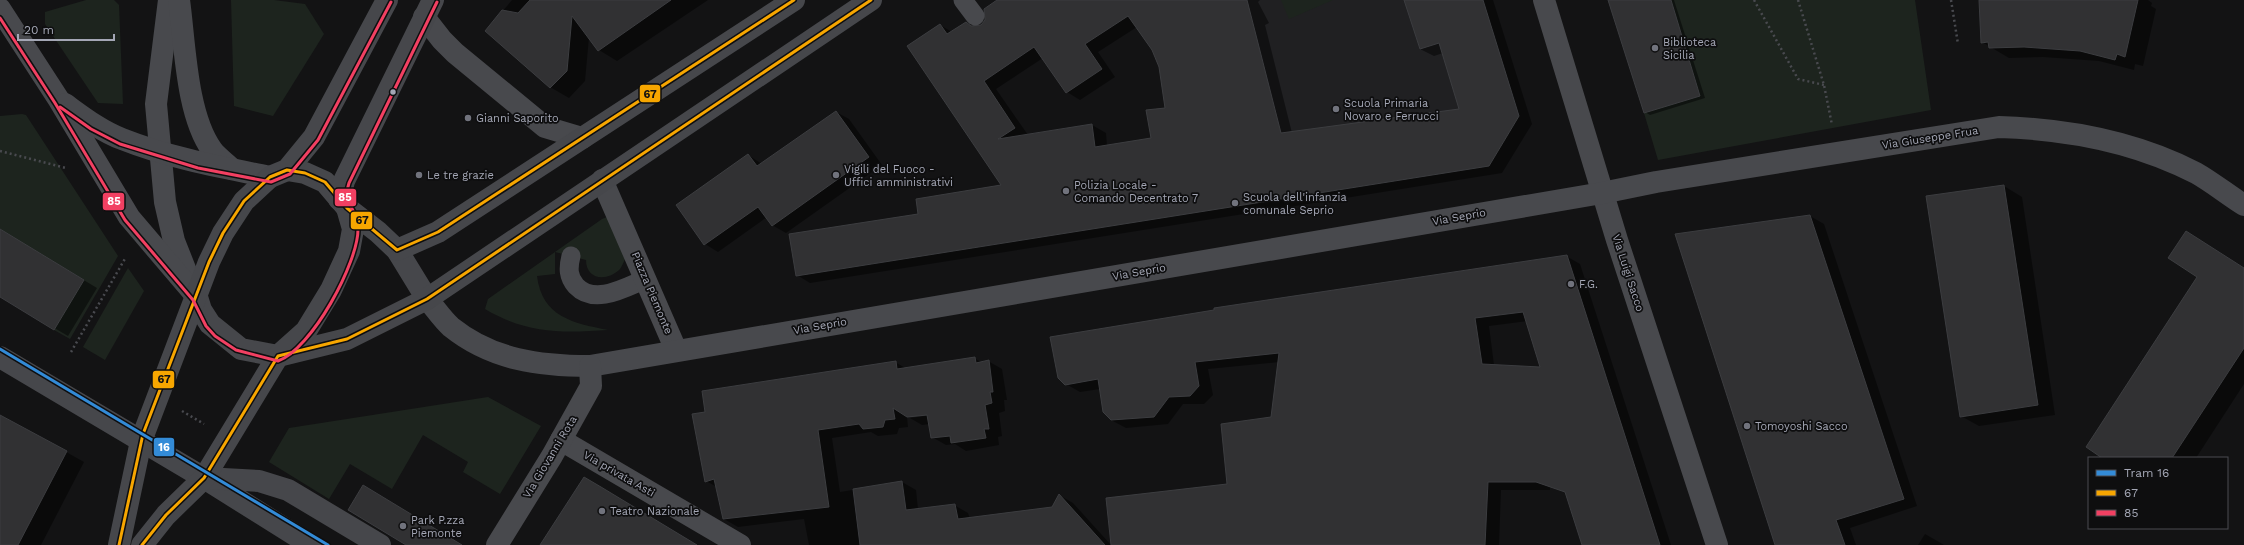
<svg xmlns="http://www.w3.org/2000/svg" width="2244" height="545" font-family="'Work Sans',sans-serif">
<rect width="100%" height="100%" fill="#131314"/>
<polygon fill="#202022" points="1095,0 1483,0 1519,116 1489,166 1167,217 1146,110 1165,108 1159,67 1152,50 1128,16 1112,26"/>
<g fill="#1d241e">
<polygon points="86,0 114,0 119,5 123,104 98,103 45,24 45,12"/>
<polygon points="231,0 274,0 305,4 324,34 273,116 234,106"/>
<polygon points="1281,0 1333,0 1289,19"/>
<polygon points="1671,0 1915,0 1931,110 1658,160 1644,113 1700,95"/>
<polygon points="22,114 26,115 118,256 70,339 54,330 84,280 0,229 0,116"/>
<path d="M607 217 626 257C624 261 622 266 620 269 607 282 586 280 586 260L555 252V274L537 276C542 317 573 323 608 330 562 333 527 334 485 309L488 299 602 219Z"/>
<polygon points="128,268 144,291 105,360 83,347"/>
<polygon points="488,397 541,426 500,494 463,472 468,462 423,435 392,489 350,464 329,499 269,462 289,428"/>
</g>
<g fill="#0007" fill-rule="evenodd">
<polygon points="512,0 708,0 617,61 599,50 589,37 585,81 569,98 550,87 486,31"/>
<path d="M999 0H1260L1258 2 1269 23 1265 25 1292 133 1460 110 1443 53 1434 56 1420 49 1405 0H1493L1532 124 1502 173 810 283 797 275 919 215 1003 186 940 25 952 32 982 26ZM1137 27 1153 49 1160 67 1166 109 1152 139 1107 146 1106 133 1092 125 1028 135 996 89 1043 58 1067 92 1080 100 1115 77 1098 52Z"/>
<polygon points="1612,0 1674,0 1705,98 1650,115 1645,112"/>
<polygon points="1980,0 2148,0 2152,3 2151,6 2156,9 2143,66 2135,64 2134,70 2099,61 2043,57 2009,58 1982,42"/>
<polygon points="836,112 849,119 882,165 786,233 772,225 767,217 718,252 705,244 748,155 762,164"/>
<polygon points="2004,186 2022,197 2055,415 1979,426 1961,416"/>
<polygon points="1810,216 1824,224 1917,506 1850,528 1856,545 1776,545"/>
<polygon points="0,230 97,288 68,336 0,296"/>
<polygon points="2187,232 2244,268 2244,384 2196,458 2104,458 2199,277"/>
<path d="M1566 256 1580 264 1671 545H1583L1550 443V490H1501L1499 545H1502H1112L1228 485 1272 418 1279 362 1208 369 1213 395 1204 404H1183L1168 424 1126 428 1111 420 1100 389 1080 392 1066 384ZM1527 321 1541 368 1494 365 1489 326Z"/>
<polygon points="974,358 981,362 988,361 1002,369 1007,400 1004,400 1005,411 999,413 1002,436 998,437 999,445 966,451 955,444 946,445 932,437 930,424 922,425 910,418 932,415 932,413 907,417 908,427 899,428 897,434 878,436 871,432 832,438 840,492 902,482 916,490 918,509 954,505 968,513 970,519 1052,508 1059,495 1073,503 1111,545 809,545 804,519 738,527 724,519 717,487 706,481 706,413 895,362 907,369"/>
<polygon points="0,415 84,462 41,545 0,545"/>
<polygon points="1925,534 1939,542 1944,545 1918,545"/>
</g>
<g fill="#313133" stroke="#3c3d40" fill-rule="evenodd">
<polygon points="530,0 671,0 598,51 572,16 567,71 550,88 485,31 502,10 518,13"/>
<path d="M997 0H1247L1281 133 1459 109 1439 43 1420 49 1404 0H1483L1519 116 1489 166 796 276 789 234 918 214 916 199 1001 185 907 46 940 24 947 34 966 22 971 26 981 25 985 20 984 9ZM1128 16 1152 50 1159 67 1165 108 1146 110 1151 138 1095 147 1092 124 998 139 1015 128 984 81 1034 47 1066 93 1102 69 1085 44Z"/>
<polygon points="1608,0 1671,0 1700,96 1644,113"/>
<polygon points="1979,0 2138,0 2125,57 2117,54 2115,60 2080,51 2024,47 1989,48 1988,42 1981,43"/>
<polygon points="836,111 869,157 772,226 758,207 704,245 676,205 748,154 757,166"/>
<polygon points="2004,185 2038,405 1960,417 1926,196"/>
<polygon points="1810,215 1904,499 1836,520 1845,545 1775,545 1675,234"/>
<polygon points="0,229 84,280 54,330 0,297"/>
<polygon points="2186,231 2244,268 2244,348 2172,458 2102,458 2086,447 2197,277 2168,258"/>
<path d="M1567 255 1660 545H1582L1565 492 1536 482H1488L1485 545H1111L1106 498 1227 484 1221 424 1271 417 1279 353 1195 362 1199 386 1190 396 1169 397 1154 417 1111 420 1103 412 1098 379 1065 385 1058 378 1050 337 1214 310V308ZM1523 312 1540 367 1482 364 1475 318Z"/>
<polygon points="975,357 976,363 989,360 993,392 990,392 992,403 985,405 989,429 984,429 986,438 951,443 950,436 931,438 927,415 907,417 893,408 895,419 885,420 883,427 863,429 859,424 818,430 829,507 723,519 714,479 705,482 692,414 705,412 702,391 896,361 897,369"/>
<polygon points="0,415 67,451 18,545 0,545"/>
<polygon points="584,477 601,487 697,545 540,545"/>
<polygon points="902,481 906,510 955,504 958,519 1052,507 1059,494 1105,545 860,545 853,489"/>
<polygon points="363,485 462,545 406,545 348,510"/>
</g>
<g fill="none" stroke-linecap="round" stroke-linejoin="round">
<g stroke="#494a4f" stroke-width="2.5" stroke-dasharray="2 3" stroke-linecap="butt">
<polyline points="1754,0 1798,79 1824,85"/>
<polyline points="1798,0 1824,85 1832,125"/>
<polyline points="1951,0 1958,44"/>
<polyline points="0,151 66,168"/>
<polyline points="71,352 126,257"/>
<polyline points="182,411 204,424"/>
</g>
<g stroke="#48494d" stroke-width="19">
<polyline points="963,0 975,16"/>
<path d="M571 256C568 268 568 277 576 286 595 306 626 287 646 279"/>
</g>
<g stroke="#48494d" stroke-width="22">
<polyline points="169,0 156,104 165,202 174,241 189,279"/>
<path d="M179 0C185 43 186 114 212 150 217 157 226 163 232 169"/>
<polyline points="1544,0 1617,240 1717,545"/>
<polyline points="0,9 59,100 129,217 197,297"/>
<polyline points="424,17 442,40 455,53 545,127 582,138"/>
<path d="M65 104C83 117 101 131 122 139 170 158 220 167 270 177"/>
<polyline points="602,180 676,350"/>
<path d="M427 299C435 308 442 319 451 327 492 360 540 366 590 366L1602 193 1656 182 1999 127C2066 129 2136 142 2196 173 2212 182 2228 195 2244 205"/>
<polyline points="561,440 740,545"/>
<polyline points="497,545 552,456 591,386 590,366"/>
</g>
<g stroke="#46474b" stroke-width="22">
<polyline points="287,170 305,173 325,182 347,208 378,232 397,250 427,299"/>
<polyline points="339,199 344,181 433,0"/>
<polyline points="397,250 438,232 794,0"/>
<polyline points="197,297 201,310 210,324 241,349 278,356 347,339 427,299 871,0"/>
<polyline points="0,357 204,478 311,545"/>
<polyline points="205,478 259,481 288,490 380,545"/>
<polyline points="119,545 141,441 209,262 223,233 244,201 270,177 287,170 314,137 387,0"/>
<polyline points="142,545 166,515 204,478 278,356 306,331 331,290 349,251 353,229 347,208"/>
</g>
<defs>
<g id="bus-1">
<polyline points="119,545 143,434 209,262 223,233 244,201 270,177 287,170 305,173 325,182 347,208 397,250 438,232 794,0"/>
<polyline points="142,545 166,515 204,478 278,356 347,339 427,299 871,0"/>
</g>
<g id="bus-2">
<path d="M0 18 55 103 125 220 193 300 206 326 215 336 236 350 278 361C311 350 359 262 358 228 358 217 351 206 345 198L349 183 437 2"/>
<polyline points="60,107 91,129 120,144 198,168 271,182 290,174 318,140 391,2"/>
</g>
</defs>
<use href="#bus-1" stroke="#0e0e0f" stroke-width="6"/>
<use href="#bus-2" stroke="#0e0e0f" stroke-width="6"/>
<use href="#bus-1" stroke="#f7a600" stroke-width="3"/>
<use href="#bus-2" stroke="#f24062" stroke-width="3"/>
<defs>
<polyline id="tram-1" points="0,349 328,545"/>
</defs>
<use href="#tram-1" stroke="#0e0e0f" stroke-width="6"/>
<use href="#tram-1" stroke="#338bd7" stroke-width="3"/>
</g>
<g fill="#71737d" stroke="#0e0e0f" stroke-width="1.5">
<circle cx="1655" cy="48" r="4"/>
<circle cx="1336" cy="109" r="4"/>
<circle cx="468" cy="118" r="4"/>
<circle cx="419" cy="175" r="4"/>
<circle cx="836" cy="175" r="4"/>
<circle cx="1066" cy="191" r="4"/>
<circle cx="1235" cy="203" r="4"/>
<circle cx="1571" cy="284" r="4"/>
<circle cx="1747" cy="426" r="4"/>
<circle cx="602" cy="511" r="4"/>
<circle cx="403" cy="526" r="4"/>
</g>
<circle fill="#a4a7b5" stroke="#0e0e0f" stroke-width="1.5" cx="393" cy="92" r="3.5"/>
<g text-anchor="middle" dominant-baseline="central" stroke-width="3.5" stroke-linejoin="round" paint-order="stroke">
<g font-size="11" fill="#a4a7b5" stroke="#0e0e0f" text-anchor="start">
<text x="1663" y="42">Biblioteca<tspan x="1663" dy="13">Sicilia</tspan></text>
<text x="1344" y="103">Scuola Primaria<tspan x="1344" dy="13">Novaro e Ferrucci</tspan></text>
<text x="476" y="118">Gianni Saporito</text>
<text x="844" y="169">Vigili del Fuoco -<tspan x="844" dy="13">Uffici amministrativi</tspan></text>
<text x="427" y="175">Le tre grazie</text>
<text x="1074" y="185">Polizia Locale -<tspan x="1074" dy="13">Comando Decentrato 7</tspan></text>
<text x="1243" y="197">Scuola dell'infanzia<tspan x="1243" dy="13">comunale Seprio</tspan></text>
<text x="1579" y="284">F.G.</text>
<text x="1755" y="426">Tomoyoshi Sacco</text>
<text x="610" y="511">Teatro Nazionale</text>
<text x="411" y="520">Park P.zza<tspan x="411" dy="13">Piemonte</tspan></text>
</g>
<g font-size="11" fill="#a4a7b5" stroke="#0e0e0f">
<text transform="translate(1930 138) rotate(-9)">Via Giuseppe Frua</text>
<text transform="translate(1459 217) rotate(-10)">Via Seprio</text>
<text transform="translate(1139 272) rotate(-10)">Via Seprio</text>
<text transform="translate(1628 273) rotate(72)">Via Luigi Sacco</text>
<text transform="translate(652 293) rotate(67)">Piazza Piemonte</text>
<text transform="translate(820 326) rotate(-10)">Via Seprio</text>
<text transform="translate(550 457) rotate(-59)">Via Giovanni Rota</text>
<text transform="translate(619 474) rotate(30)">Via privata Asti</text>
</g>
</g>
<g stroke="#0e0e0f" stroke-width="1.5">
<rect x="639" y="84" width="22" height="19" rx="4" fill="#f7a600"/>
<rect x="334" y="188" width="23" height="19" rx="4" fill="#f24062"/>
<rect x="102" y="192" width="23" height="19" rx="4" fill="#f24062"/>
<rect x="350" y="211" width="23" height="19" rx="4" fill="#f7a600"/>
<rect x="152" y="370" width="23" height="19" rx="4" fill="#f7a600"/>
<rect x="153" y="437" width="22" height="20" rx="4" fill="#338bd7"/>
</g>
<g font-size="11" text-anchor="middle" font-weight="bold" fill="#fff">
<text x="345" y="201">85</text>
<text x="114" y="205">85</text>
<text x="164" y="451">16</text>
</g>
<g font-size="11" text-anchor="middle" font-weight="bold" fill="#111">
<text x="650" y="98">67</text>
<text x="362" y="224">67</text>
<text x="164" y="383">67</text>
</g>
<rect x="2088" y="457" width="140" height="72" fill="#0e0e0f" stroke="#4a4b51"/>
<rect x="2096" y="470" width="20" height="6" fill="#338bd7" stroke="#4a4b51"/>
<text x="2124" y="477" font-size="12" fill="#a4a7b5">Tram 16</text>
<rect x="2096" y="490" width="20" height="6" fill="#f7a600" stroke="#4a4b51"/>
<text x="2124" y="497" font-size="12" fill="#a4a7b5">67</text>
<rect x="2096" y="510" width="20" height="6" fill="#f24062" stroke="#4a4b51"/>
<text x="2124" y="517" font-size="12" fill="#a4a7b5">85</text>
<path d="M18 34v6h96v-6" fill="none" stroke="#a4a7b5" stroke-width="2"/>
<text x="24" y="34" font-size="12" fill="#a4a7b5" stroke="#0e0e0f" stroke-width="3" paint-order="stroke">20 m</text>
</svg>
